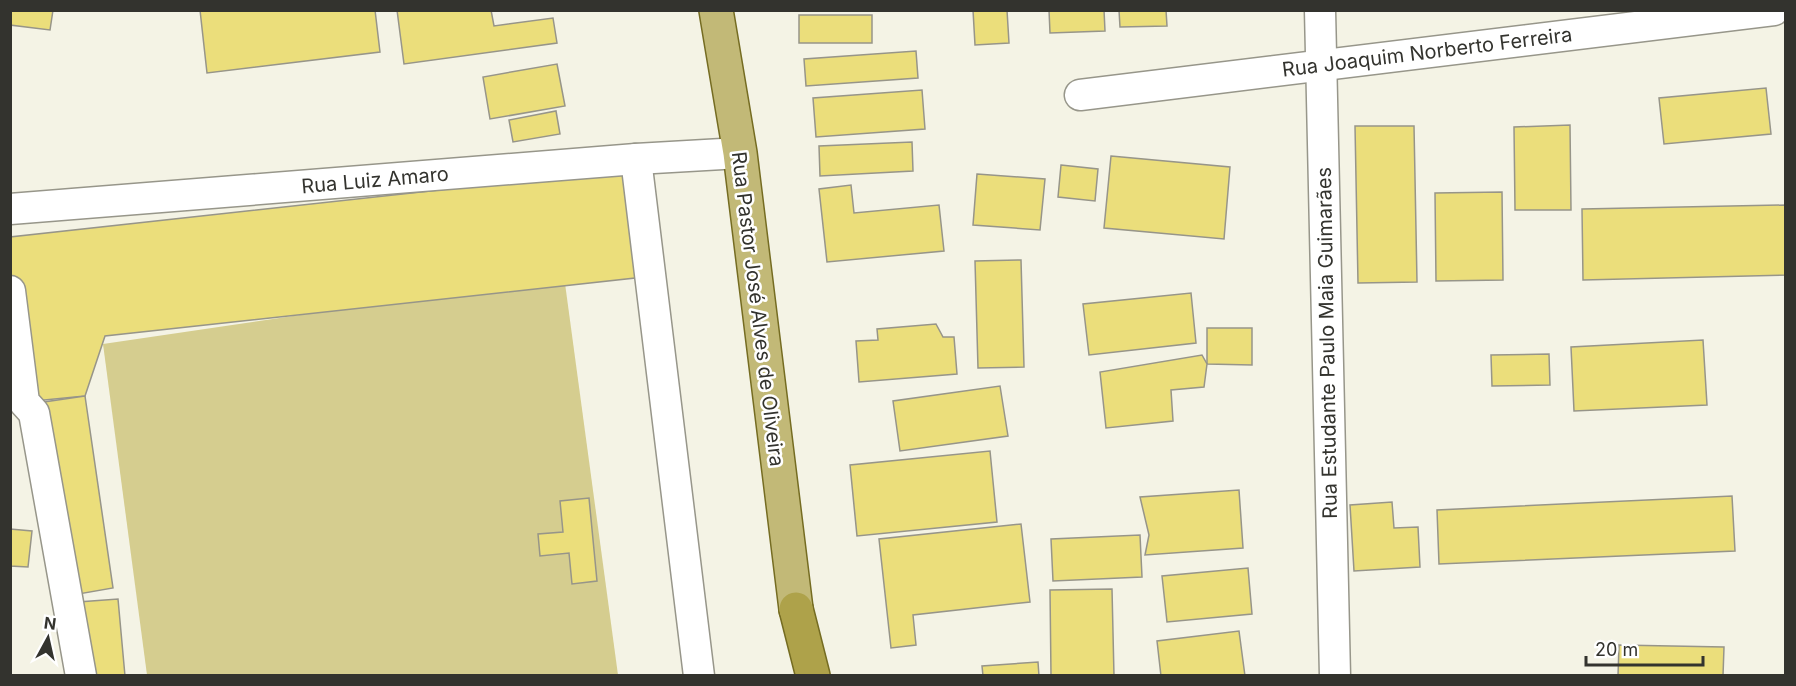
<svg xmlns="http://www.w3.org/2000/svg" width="1796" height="686" font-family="Inter,sans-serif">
<rect width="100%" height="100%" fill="#f4f3e5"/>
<polygon fill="#d5cd8f" points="564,276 618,675 147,675 103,344"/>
<g fill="#ebde7b" stroke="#979589" stroke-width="1.5">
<polygon points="10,10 53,10 50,30 10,25"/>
<polygon points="200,10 375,10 380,52 207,73"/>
<polygon points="397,10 491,10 494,26 553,18 557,43 404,64"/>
<polygon points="973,10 1007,10 1009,43 975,45"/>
<polygon points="1049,10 1104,10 1105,31 1050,33"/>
<polygon points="1119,10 1166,10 1167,26 1120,27"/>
<rect x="799" y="15" width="73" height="28"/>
<polygon points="916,51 918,78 806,86 804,59"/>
<polygon points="557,64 565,106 490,119 483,77"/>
<polygon points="1766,88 1771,134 1664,144 1659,98"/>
<polygon points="922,90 925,129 816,137 813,98"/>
<polygon points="556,111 560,134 513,142 509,120"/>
<polygon points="1570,125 1571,210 1515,210 1514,127"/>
<polygon points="1355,126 1414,126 1417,282 1358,283"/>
<polygon points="912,142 913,171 820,176 819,146"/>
<polygon points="1111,156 1230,167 1224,239 1104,228"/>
<polygon points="1061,165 1098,169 1095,201 1058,197"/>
<polygon points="632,169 644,277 105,336 85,396 24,402 10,284 10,237"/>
<polygon points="977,174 1045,179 1040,230 973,225"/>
<polygon points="851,185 854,213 939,205 944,251 827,262 819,189"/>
<polygon points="1502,192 1503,280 1436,281 1435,193"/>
<polygon points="1786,205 1786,275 1583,280 1582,209"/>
<polygon points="1021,260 1024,367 978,368 975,261"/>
<polygon points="1191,293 1196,343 1089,355 1083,304"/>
<polygon points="936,324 943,337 954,337 957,374 859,382 856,341 878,340 877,329"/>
<polygon points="1207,328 1252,328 1252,365 1207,364"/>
<polygon points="1703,340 1707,405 1574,411 1571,347"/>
<polygon points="1549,354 1550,385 1492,386 1491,355"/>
<polygon points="1202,355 1207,364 1204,387 1171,390 1173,421 1106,428 1100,372"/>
<polygon points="1000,386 1008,436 900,451 893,401"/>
<polygon points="85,396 113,588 73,595 44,402"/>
<polygon points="990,451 997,522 857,536 850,465"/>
<polygon points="1239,490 1243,548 1145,555 1149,535 1140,497"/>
<polygon points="1732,496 1735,551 1439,564 1437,510"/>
<polygon points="589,498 597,581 572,584 569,553 540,556 538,534 563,532 560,501"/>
<polygon points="1392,502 1394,528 1418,527 1420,567 1354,571 1350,505"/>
<polygon points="1021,524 1030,602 913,615 916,645 891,648 879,539"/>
<polygon points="10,529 32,531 28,567 10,566"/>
<polygon points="1140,535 1142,577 1053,581 1051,539"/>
<polygon points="1248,568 1252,614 1167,622 1162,576"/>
<polygon points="1112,589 1114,676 1051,676 1050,590"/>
<polygon points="118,599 125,676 85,676 78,602"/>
<polygon points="1239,631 1245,676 1161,676 1157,641"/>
<polygon points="1619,645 1724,647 1723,676 1618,676"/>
<polygon points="1038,662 1039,676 983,676 982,666"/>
</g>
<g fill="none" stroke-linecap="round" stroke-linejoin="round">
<defs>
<g id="minor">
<polyline points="1320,10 1335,676"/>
<polyline points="1080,95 1774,10"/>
<polyline points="636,159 699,676"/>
<polyline points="10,209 636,159 740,153"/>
<polyline points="10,291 24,402 34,413 81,676"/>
</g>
<polyline id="primary" points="716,10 740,153 796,609"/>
<polyline id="trunk" points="796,609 813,676"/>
</defs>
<use href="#minor" stroke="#97968a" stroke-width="33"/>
<use href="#primary" stroke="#756c22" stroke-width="36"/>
<use href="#trunk" stroke="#756c22" stroke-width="36"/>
<use href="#minor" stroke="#fff" stroke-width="30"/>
<use href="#primary" stroke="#c2b977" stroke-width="33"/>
<use href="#trunk" stroke="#aea24a" stroke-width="33"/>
</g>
<g text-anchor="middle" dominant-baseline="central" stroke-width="5" stroke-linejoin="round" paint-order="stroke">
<g font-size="20" fill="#33332e" stroke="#fff">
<text transform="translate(1427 52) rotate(-7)">Rua Joaquim Norberto Ferreira</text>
<text transform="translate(375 180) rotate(-5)">Rua Luiz Amaro</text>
<text transform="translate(758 309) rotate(83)">Rua Pastor José Alves de Oliveira</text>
<text transform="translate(1327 343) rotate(-91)">Rua Estudante Paulo Maia Guimarães</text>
</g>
</g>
<rect width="1796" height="686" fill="none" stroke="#33332e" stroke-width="24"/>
<g transform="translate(48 638) rotate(8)" stroke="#ffffff" stroke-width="4.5" paint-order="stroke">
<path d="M0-4.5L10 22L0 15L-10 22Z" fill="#33332e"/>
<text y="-9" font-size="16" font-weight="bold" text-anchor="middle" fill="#33332e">N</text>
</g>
<path d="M1586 656v9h117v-9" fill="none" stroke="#33332e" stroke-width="3"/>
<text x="1595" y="656" font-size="18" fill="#33332e" stroke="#ffffff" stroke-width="4.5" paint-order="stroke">20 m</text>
</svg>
